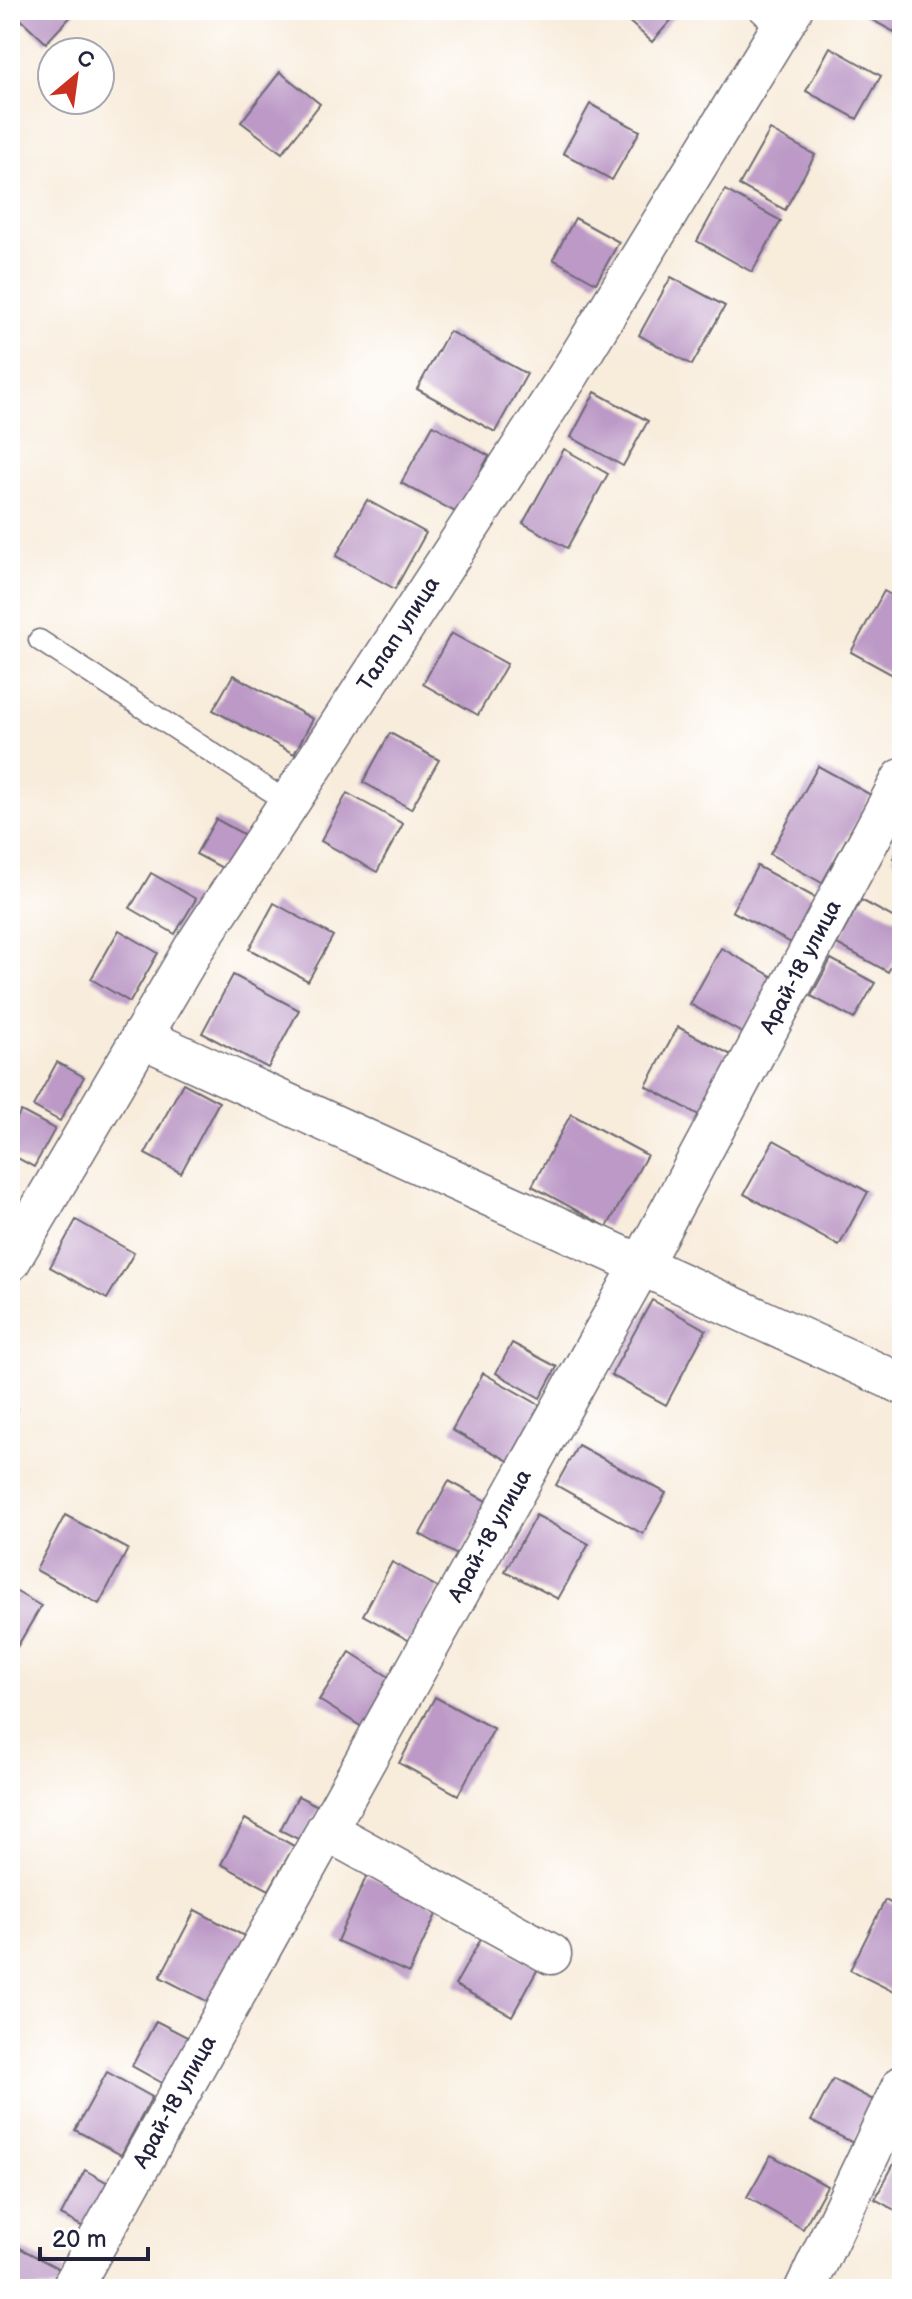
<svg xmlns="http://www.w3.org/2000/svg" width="912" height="2299" font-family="'Balsamiq Sans',sans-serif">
<rect width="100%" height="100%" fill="#fff"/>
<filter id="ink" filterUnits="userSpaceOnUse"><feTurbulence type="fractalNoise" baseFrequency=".0125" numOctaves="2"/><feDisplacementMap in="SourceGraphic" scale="16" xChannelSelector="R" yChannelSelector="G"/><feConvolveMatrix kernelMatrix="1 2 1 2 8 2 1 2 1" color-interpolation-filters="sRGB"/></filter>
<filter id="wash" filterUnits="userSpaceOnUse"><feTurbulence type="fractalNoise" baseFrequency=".006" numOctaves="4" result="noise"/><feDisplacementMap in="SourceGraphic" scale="32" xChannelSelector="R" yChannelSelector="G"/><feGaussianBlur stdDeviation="1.8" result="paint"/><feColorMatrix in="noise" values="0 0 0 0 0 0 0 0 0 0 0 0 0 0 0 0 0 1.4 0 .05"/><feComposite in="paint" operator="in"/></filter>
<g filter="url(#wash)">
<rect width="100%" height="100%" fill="#f8ecdb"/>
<g id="blocks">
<g fill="#bc99c6">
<polygon points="11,10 77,10 46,43"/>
<polygon points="616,10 680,10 652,42"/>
<polygon points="854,10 902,10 902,18 894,32"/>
<polygon points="830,47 881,76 857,119 806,91"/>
<polygon points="280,72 320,104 282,153 241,122"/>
<polygon points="590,104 640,131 612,180 563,153"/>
<polygon points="770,130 815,155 785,210 739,185"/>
<polygon points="725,190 781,221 752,272 697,241"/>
<polygon points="575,218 619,242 596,283 553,259"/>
<polygon points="671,277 725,306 692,365 639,335"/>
<polygon points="449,331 527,374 495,432 417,389"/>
<polygon points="595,392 648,421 623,466 571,437"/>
<polygon points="433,425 489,456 457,513 401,483"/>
<polygon points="564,449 608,474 567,548 523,523"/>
<polygon points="367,500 426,533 395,589 336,556"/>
<polygon points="884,591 902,601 902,680 851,652"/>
<polygon points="451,633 507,664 478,715 423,684"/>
<polygon points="233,675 313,719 294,754 213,710"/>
<polygon points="390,733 439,760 411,809 363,782"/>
<polygon points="818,766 871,795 822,883 770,854"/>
<polygon points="347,793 403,824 377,872 321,841"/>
<polygon points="216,819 245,835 226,870 196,854"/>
<polygon points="902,841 902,863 893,858"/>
<polygon points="757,866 816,898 791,943 732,911"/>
<polygon points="151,873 196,899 175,934 130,908"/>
<polygon points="861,900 902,922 902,947 888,972 837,944"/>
<polygon points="274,903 333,936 308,981 249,949"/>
<polygon points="119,930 158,953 130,1002 91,979"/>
<polygon points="721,948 775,978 744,1034 690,1004"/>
<polygon points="831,959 875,983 854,1019 811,996"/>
<polygon points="233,975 299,1010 268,1068 202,1033"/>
<polygon points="678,1027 737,1058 704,1118 646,1086"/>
<polygon points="57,1062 84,1077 60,1121 33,1106"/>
<polygon points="183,1083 219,1102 181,1173 145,1154"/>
<polygon points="21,1111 55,1129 34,1167 10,1154 10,1130"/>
<polygon points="571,1114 647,1155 607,1227 532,1186"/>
<polygon points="774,1140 868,1192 839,1246 744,1194"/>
<polygon points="76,1220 134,1253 107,1299 50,1267"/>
<polygon points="652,1300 706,1330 666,1405 611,1375"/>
<polygon points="512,1343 557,1367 540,1398 496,1373"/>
<polygon points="483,1373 543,1407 512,1463 452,1430"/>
<polygon points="10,1405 17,1409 10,1422"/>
<polygon points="578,1445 666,1493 643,1534 556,1485"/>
<polygon points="449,1481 488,1502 459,1556 420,1534"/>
<polygon points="65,1515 128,1549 99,1604 36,1570"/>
<polygon points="536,1515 589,1544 558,1599 505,1571"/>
<polygon points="392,1562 439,1588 410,1641 363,1615"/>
<polygon points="10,1588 41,1606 10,1659"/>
<polygon points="350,1652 397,1682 367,1730 319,1700"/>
<polygon points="435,1697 494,1729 458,1795 399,1763"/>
<polygon points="298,1796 320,1807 302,1841 280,1830"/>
<polygon points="245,1819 294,1846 269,1890 221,1864"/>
<polygon points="367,1875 439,1908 409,1973 337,1941"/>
<polygon points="885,1900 902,1909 902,1996 850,1970"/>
<polygon points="195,1910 248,1938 212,2004 160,1977"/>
<polygon points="482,1937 539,1967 512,2016 455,1985"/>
<polygon points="156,2021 189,2038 164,2084 132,2066"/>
<polygon points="107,2072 152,2097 121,2155 75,2130"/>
<polygon points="833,2079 875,2101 853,2143 811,2121"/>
<polygon points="902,2149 902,2214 875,2199"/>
<polygon points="771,2155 827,2186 803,2229 747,2197"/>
<polygon points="85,2170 113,2186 89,2230 61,2215"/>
<polygon points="14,2245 65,2272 56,2289 10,2289 10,2252"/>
</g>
</g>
</g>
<g filter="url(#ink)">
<use href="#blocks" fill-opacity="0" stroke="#6d6973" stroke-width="2"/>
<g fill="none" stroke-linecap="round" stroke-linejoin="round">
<defs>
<g id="lane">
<polyline points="758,10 780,30"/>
<polyline points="39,640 289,803"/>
</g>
<g id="street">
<polyline points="141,1037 902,1384"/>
<polyline points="10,1261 194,948 568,376 792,10"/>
<polyline points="326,1830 551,1954"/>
<polyline points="71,2289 640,1267 902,779"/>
<polyline points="805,2289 902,2086"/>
</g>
</defs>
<use href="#lane" stroke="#6d6973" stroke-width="23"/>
<use href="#street" stroke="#6d6973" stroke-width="43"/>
<use href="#lane" stroke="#fff" stroke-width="20"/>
<use href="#street" stroke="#fff" stroke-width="40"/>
</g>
</g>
<g text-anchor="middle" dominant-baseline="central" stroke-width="8" stroke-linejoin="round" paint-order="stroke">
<g font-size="22" fill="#22223b" stroke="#fff">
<text transform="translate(399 634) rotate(-57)">Талап улица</text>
<text transform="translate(801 967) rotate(-62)">Арай-18 улица</text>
<text transform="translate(490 1536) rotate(-61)">Арай-18 улица</text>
<text transform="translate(175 2102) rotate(-61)">Арай-18 улица</text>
</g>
</g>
<rect width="912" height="2299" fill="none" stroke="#fff" stroke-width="40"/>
<g transform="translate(76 76) rotate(29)"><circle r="38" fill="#ffffff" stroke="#a7a7b1" stroke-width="2"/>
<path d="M0-6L14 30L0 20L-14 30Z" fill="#c8321e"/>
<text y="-12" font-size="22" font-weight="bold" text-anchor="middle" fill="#22223b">С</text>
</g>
<path d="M40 2247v12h108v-12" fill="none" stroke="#22223b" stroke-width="4"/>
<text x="52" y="2247" font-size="24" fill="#22223b" stroke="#ffffff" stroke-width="6" paint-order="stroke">20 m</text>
</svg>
